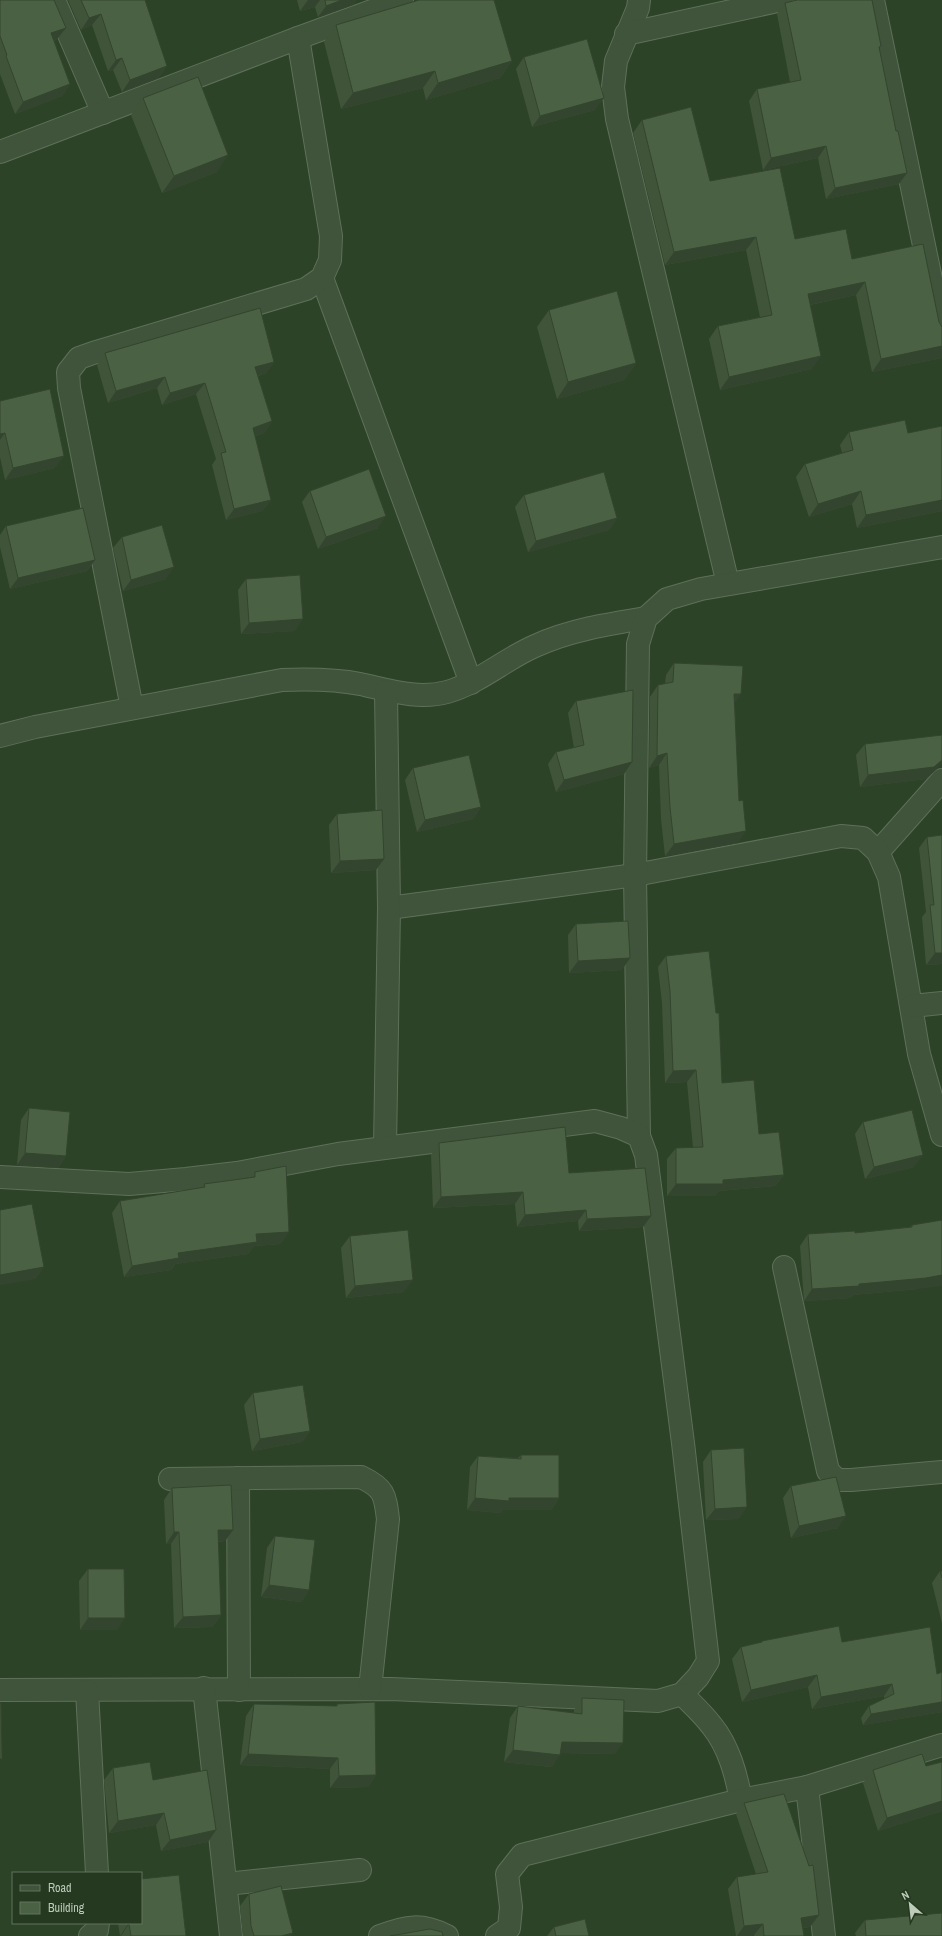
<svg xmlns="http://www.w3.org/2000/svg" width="942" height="1936" font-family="'Archivo Narrow',sans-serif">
<rect width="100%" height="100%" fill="#2d4327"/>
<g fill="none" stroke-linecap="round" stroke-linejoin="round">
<defs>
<g id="minor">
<polyline points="54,0 103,113"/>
<polyline points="639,0 638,8 616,61 613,87 617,119 728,584"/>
<polyline points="873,0 942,332"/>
<polyline points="626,34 782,0"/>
<polyline points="0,152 298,38 402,0"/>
<polyline points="322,278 471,683"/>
<polyline points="132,708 69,388 68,372 79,358 93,353 306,289 322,278 330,260 331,236 298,38"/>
<path d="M0 736 35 727 282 680C308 679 334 679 360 684 389 690 417 700 447 692 479 683 505 659 535 646 570 630 608 624 646 618"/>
<polyline points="878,852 942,780"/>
<polyline points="389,908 635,875 841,836 863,838 878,852 889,877 919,1054 942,1135"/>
<polyline points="912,1006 942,1003"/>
<polyline points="639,1136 635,875 638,644 646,618 667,599 701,589 942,547"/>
<polyline points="385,1147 389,908 386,691"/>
<polyline points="0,1177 129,1184 186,1179 237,1173 338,1154 595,1121 621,1128 639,1136 646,1155 683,1443 708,1661 698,1677 682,1694 658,1701 391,1689 0,1690"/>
<polyline points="784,1267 828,1471 837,1480 851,1480 942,1472"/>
<polyline points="238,1478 239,1690"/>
<path d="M170 1479 361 1477C384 1488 385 1494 388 1519L370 1689"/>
<polyline points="204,1688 231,1936"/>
<polyline points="87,1691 97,1873"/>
<path d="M682 1694C692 1704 703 1714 712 1726 729 1747 736 1774 741 1800"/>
<polyline points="807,1787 824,1936"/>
<polyline points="226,1884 360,1870"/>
<polyline points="90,1936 97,1930 98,1923"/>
<path d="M380 1936C407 1926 421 1923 447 1936"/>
<polyline points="497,1936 509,1928 511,1907 507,1874 522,1855 741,1800 807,1787 942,1745"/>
</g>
</defs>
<use href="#minor" stroke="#5e705a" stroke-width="24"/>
<use href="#minor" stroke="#40533b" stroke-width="22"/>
</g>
<g fill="#40543a">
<polygon points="0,0 57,39 54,41 70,84 62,96 15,114 0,74"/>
<polygon points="68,0 145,0 167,66 158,78 122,92 113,70 108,71 92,25 81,30"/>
<polygon points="297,0 356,0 353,5 318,17 315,7 300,11"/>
<polygon points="785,3 879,48 899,184 826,199 818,158 763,170 749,101 757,89 790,82 777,14"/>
<polygon points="336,25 512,61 500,78 426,100 423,88 341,109 324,42"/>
<polygon points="524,57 595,110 532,127 516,69"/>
<polygon points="143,98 217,172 162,193 131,115"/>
<polygon points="642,120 710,181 795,239 852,259 939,322 942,327 942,358 872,372 856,295 810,305 812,369 720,390 709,339 718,326 760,317 746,250 665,265 633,133"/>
<polygon points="549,310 636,363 624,380 557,399 537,327"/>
<polygon points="105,353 274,362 266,373 258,376 272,421 264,433 255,436 271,500 262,511 226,520 212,465 216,459 196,394 162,405 157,388 108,403 97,365"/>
<polygon points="0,401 55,468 5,480 0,457"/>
<polygon points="942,426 942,511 857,528 852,504 809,517 796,477 805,464 842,453 840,445 849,432 908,433"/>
<polygon points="310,491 378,528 318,549 302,502"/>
<polygon points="524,495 617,518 609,530 528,552 515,507"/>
<polygon points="6,526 95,560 87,571 10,589 0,547 0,535"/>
<polygon points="122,537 166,579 123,591 113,548"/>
<polygon points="246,579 295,631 241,634 238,590"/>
<polygon points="674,663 735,704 738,843 665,856 661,819 659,765 649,768 650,697 658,685 665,684 666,675"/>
<polygon points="576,701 632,762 624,774 556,792 548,764 556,752 574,748 568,713"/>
<polygon points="865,744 937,769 926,779 860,787 856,755"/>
<polygon points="413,768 481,807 473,819 417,832 405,780"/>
<polygon points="337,814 376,870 331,873 329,825"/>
<polygon points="942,835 942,964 926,965 922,917 926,912 919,848 927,837"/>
<polygon points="576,924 622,970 569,973 568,935"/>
<polygon points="666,956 722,1083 759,1134 784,1175 775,1186 719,1191 715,1196 667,1196 667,1159 676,1148 693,1148 687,1082 665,1083 662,1003 658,967"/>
<polygon points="29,1108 66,1156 58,1168 17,1165 21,1120"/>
<polygon points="863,1122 914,1167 865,1179 855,1134"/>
<polygon points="439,1143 569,1173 651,1216 643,1227 579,1231 578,1221 517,1227 515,1204 433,1208 431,1155"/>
<polygon points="255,1172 281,1244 254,1246 248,1254 175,1264 171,1270 124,1277 112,1213 120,1201 202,1188 204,1184 251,1178"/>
<polygon points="912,1225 918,1289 853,1295 851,1298 804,1301 800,1246 808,1234 855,1233 910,1227"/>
<polygon points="350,1236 404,1292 346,1298 341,1248"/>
<polygon points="253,1393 310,1431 302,1442 252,1451 244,1405"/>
<polygon points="711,1450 739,1519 706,1520 703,1462"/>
<polygon points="521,1455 559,1498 551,1510 502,1510 501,1513 467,1510 470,1467 478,1456 518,1458"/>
<polygon points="791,1486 838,1528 791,1538 783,1498"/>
<polygon points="172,1488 233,1530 225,1541 218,1542 221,1615 212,1627 174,1628 171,1544 166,1544 164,1500"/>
<polygon points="275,1536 309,1590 301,1602 261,1597 267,1548"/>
<polygon points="88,1569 117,1630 80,1630 79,1581"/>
<polygon points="940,1571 942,1578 942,1623 932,1583"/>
<polygon points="762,1641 842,1642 937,1674 942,1672 942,1712 863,1725 861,1718 869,1706 884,1699 884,1696 812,1709 808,1687 742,1702 732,1659 741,1647 760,1643"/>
<polygon points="582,1698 615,1754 560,1753 552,1767 504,1762 510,1718 518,1706 574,1713 574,1710"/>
<polygon points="254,1704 336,1706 337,1704 376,1775 368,1787 330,1788 330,1769 240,1765 246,1716"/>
<polygon points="942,1762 942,1811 878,1831 863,1783 873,1770 926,1766"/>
<polygon points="113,1768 153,1780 216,1830 208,1842 161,1851 156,1825 109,1833 104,1780"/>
<polygon points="744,1803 819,1915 810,1927 803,1928 804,1936 754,1936 754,1935 750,1936 736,1936 728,1889 737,1877 756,1874 736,1814"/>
<polygon points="249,1894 291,1936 243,1936 240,1906"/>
<polygon points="865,1920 942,1936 856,1936 855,1933"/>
<polygon points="118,1923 141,1923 186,1936 120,1936"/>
<polygon points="554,1927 589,1936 547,1936"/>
</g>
<g fill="#34452f">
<polygon points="308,0 320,0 315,7 300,11"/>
<polygon points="342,0 356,0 353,5 318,17 326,6"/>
<polygon points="101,14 92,25 81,30 89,18"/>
<polygon points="66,28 57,39 43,45 51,33"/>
<polygon points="122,58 113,70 108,71 116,60"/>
<polygon points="512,61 500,78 426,100 438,83"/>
<polygon points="167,66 158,78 122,92 130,80"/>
<polygon points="435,71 423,88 341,109 353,93"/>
<polygon points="70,84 62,96 15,114 23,102"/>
<polygon points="604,98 595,110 532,127 540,116"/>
<polygon points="826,146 818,158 763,170 771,158"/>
<polygon points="228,155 217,172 162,193 174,176"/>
<polygon points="907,173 899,184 826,199 835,188"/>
<polygon points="756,237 746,250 665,265 674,252"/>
<polygon points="865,282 856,295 799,307 808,294"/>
<polygon points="942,346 942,358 872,372 881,359"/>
<polygon points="821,356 812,369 720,390 729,377"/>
<polygon points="274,362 266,373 247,379 255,367"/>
<polygon points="636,363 624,380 557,399 568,382"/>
<polygon points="165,377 157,388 108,403 116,391"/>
<polygon points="205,383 196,394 162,405 170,393"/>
<polygon points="272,421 264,433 245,439 253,428"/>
<polygon points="5,433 0,440 0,434"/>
<polygon points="64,456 55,468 5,480 13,468"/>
<polygon points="861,491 852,504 809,517 818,504"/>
<polygon points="271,500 262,511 226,520 234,509"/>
<polygon points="942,500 942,511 857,528 866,515"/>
<polygon points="386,516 378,528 318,549 326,537"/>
<polygon points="617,518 609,530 528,552 536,541"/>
<polygon points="95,560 87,571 10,589 18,578"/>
<polygon points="174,567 166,579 123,591 131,580"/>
<polygon points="303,619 295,631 241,634 249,623"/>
<polygon points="734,694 741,694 733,706"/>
<polygon points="667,753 659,765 649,768 657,756"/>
<polygon points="942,760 942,762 937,769 926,779 860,787 868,775"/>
<polygon points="632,762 624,774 556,792 564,780"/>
<polygon points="481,807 473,819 417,832 425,820"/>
<polygon points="746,831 738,843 665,856 674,844"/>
<polygon points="384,859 376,870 331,873 340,861"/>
<polygon points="935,953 942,953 942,964 926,965"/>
<polygon points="630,958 622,970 569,973 578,961"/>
<polygon points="696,1070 687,1082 665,1083 673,1071"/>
<polygon points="25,1153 66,1156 58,1168 17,1165"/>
<polygon points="923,1155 914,1167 865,1179 874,1167"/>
<polygon points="784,1175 775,1186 719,1191 715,1196 667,1196 676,1184"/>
<polygon points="523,1192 515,1204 433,1208 441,1197"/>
<polygon points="586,1210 578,1221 517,1227 525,1215"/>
<polygon points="651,1216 643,1227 579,1231 587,1219"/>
<polygon points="289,1232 281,1244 254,1246 248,1254 175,1264 171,1270 124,1277 132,1266 178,1253 256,1234"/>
<polygon points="44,1267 36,1279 0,1285 0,1275"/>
<polygon points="942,1275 942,1286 918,1289 853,1295 851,1298 804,1301 812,1289 859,1284"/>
<polygon points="413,1280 404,1292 346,1298 355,1286"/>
<polygon points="310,1431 302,1442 252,1451 260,1439"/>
<polygon points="475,1498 559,1498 551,1510 503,1510 501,1513 467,1510"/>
<polygon points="747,1507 739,1519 706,1520 715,1509"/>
<polygon points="846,1516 838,1528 791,1538 799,1526"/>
<polygon points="218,1530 233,1530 225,1541 209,1542"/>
<polygon points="174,1532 179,1532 171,1544 166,1544"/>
<polygon points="269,1585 309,1590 301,1602 261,1597"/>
<polygon points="221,1615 212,1627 174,1628 183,1617"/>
<polygon points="88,1618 125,1618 117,1630 80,1630"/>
<polygon points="817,1675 808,1687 742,1702 751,1690"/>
<polygon points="892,1684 884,1696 812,1709 821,1697"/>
<polygon points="942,1702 942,1712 863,1725 871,1714"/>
<polygon points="562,1742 623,1743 615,1754 554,1753"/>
<polygon points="513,1750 560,1755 552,1767 504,1762"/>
<polygon points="248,1754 338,1758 330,1769 240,1765"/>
<polygon points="376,1775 368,1787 330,1788 339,1776"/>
<polygon points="942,1801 942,1811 878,1831 887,1818"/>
<polygon points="164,1813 156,1825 109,1833 118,1821"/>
<polygon points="216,1830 208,1842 161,1851 170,1840"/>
<polygon points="819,1915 810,1927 793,1929 801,1918"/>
<polygon points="128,1924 129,1924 121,1936 120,1936"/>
<polygon points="763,1924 754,1935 750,1936 737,1936 744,1926"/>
<polygon points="293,1933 291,1936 281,1936"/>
</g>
<g fill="#4a6243" stroke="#34452f">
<polygon points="0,0 54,0 66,28 51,33 70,84 23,102 6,56 7,55 0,36"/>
<polygon points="81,0 145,0 167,66 130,80 122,58 116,60 101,14 89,18"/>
<polygon points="325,0 342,0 326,6"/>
<polygon points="419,0 494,0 512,61 438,83 435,71 353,93 336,25"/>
<polygon points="797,0 872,0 881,46 879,47 896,131 898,131 907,173 835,188 826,146 771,158 757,89 801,80 785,3"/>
<polygon points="587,39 604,98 540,116 524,57"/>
<polygon points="198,77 228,155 174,176 143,98"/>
<polygon points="691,107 710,181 780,168 795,239 846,229 852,259 923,244 939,322 942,327 942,346 881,359 865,282 808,294 821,356 729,377 718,326 772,315 756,237 674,252 642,120"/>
<polygon points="617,291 636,363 568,382 549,310"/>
<polygon points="260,308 274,362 255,367 272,421 253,428 271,500 234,509 221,453 226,452 205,383 170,393 165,377 116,391 105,353"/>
<polygon points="50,389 64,456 13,468 5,433 0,434 0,401"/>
<polygon points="905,420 908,433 942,426 942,500 866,515 861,491 818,504 805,464 853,450 849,432"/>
<polygon points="369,469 386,516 326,537 310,491"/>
<polygon points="604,472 617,518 536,541 524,495"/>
<polygon points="83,508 95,560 18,578 6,526"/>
<polygon points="162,525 174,567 131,580 122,537"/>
<polygon points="300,575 303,619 249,623 246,579"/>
<polygon points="674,663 743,666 741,694 734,694 739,801 743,800 746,831 674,844 670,807 667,753 657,756 658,685 673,682"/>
<polygon points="633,690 632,762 564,780 556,752 584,745 576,701"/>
<polygon points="942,735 942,760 934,767 868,775 865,744"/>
<polygon points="469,755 481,807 425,820 413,768"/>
<polygon points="382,810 384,859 340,861 337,814"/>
<polygon points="942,835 942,953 935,953 930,905 934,905 927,837"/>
<polygon points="628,921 630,958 578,961 576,924"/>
<polygon points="709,951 716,1013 719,1013 722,1083 754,1080 759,1134 779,1132 784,1175 723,1180 723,1184 676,1184 676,1148 703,1147 696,1070 673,1071 670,991 666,956"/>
<polygon points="29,1108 70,1112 66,1156 25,1153"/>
<polygon points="912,1110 923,1155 874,1167 863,1122"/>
<polygon points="565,1127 569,1173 645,1168 651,1216 587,1219 586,1210 525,1215 523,1192 441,1197 439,1143"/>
<polygon points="286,1166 289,1232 256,1234 257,1242 178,1253 179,1258 132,1266 120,1201 205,1187 204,1184 255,1177 255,1172"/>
<polygon points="32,1204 44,1267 0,1275 0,1210"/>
<polygon points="942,1220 942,1275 926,1278 859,1284 859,1286 812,1289 808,1234 855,1231 855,1233 912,1227 912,1225"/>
<polygon points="408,1230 413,1280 355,1286 350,1236"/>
<polygon points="303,1385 310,1431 260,1439 253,1393"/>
<polygon points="744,1448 747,1507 715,1509 711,1450"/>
<polygon points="521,1455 559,1455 559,1498 509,1498 509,1501 475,1498 478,1456 521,1459"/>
<polygon points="836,1477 846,1516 799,1526 791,1486"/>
<polygon points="231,1485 233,1530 218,1530 221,1615 183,1617 179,1532 174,1532 172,1488"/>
<polygon points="275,1536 315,1540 309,1590 269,1585"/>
<polygon points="88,1569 124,1569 125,1618 88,1618"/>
<polygon points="940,1571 942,1571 942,1578"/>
<polygon points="839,1626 842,1642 930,1627 937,1674 942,1672 942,1702 871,1714 869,1706 894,1694 892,1684 821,1697 817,1675 751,1690 741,1647 762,1642 762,1641"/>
<polygon points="582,1698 624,1700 623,1743 562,1742 560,1755 513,1750 518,1706 582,1714"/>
<polygon points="375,1702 376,1775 339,1776 338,1758 248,1754 254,1704 337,1706 337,1704"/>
<polygon points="0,1703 1,1703 2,1759 0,1759"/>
<polygon points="922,1754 926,1766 942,1762 942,1801 887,1818 873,1770"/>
<polygon points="150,1762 153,1780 207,1770 216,1830 170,1840 164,1813 118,1821 113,1768"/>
<polygon points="784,1794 809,1866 813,1865 819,1915 801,1918 804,1936 764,1936 763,1924 744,1926 737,1877 768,1872 744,1803"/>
<polygon points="179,1875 186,1936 131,1936 129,1924 128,1924 128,1923 141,1923 141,1879"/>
<polygon points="281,1886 293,1933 281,1936 254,1936 251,1926 249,1894"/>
<polygon points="942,1913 942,1936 866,1936 865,1920"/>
<polygon points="585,1919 589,1936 556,1936 554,1927"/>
<polygon points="430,1929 442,1932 443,1936 390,1936"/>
</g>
<rect x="12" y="1872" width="130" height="52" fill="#253820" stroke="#61735d"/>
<rect x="20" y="1885" width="20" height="6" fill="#40533b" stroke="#61735d"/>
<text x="48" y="1892" font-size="12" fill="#bcccb9">Road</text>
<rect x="20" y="1902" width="20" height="12" fill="#4a6243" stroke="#61735d"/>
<text x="48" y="1912" font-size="12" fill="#bcccb9">Building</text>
<g transform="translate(910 1904) rotate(332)" stroke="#253820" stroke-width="3" paint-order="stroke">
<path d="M0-3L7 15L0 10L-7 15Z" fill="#bcccb9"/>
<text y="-6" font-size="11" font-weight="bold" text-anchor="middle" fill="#bcccb9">N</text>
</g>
</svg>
